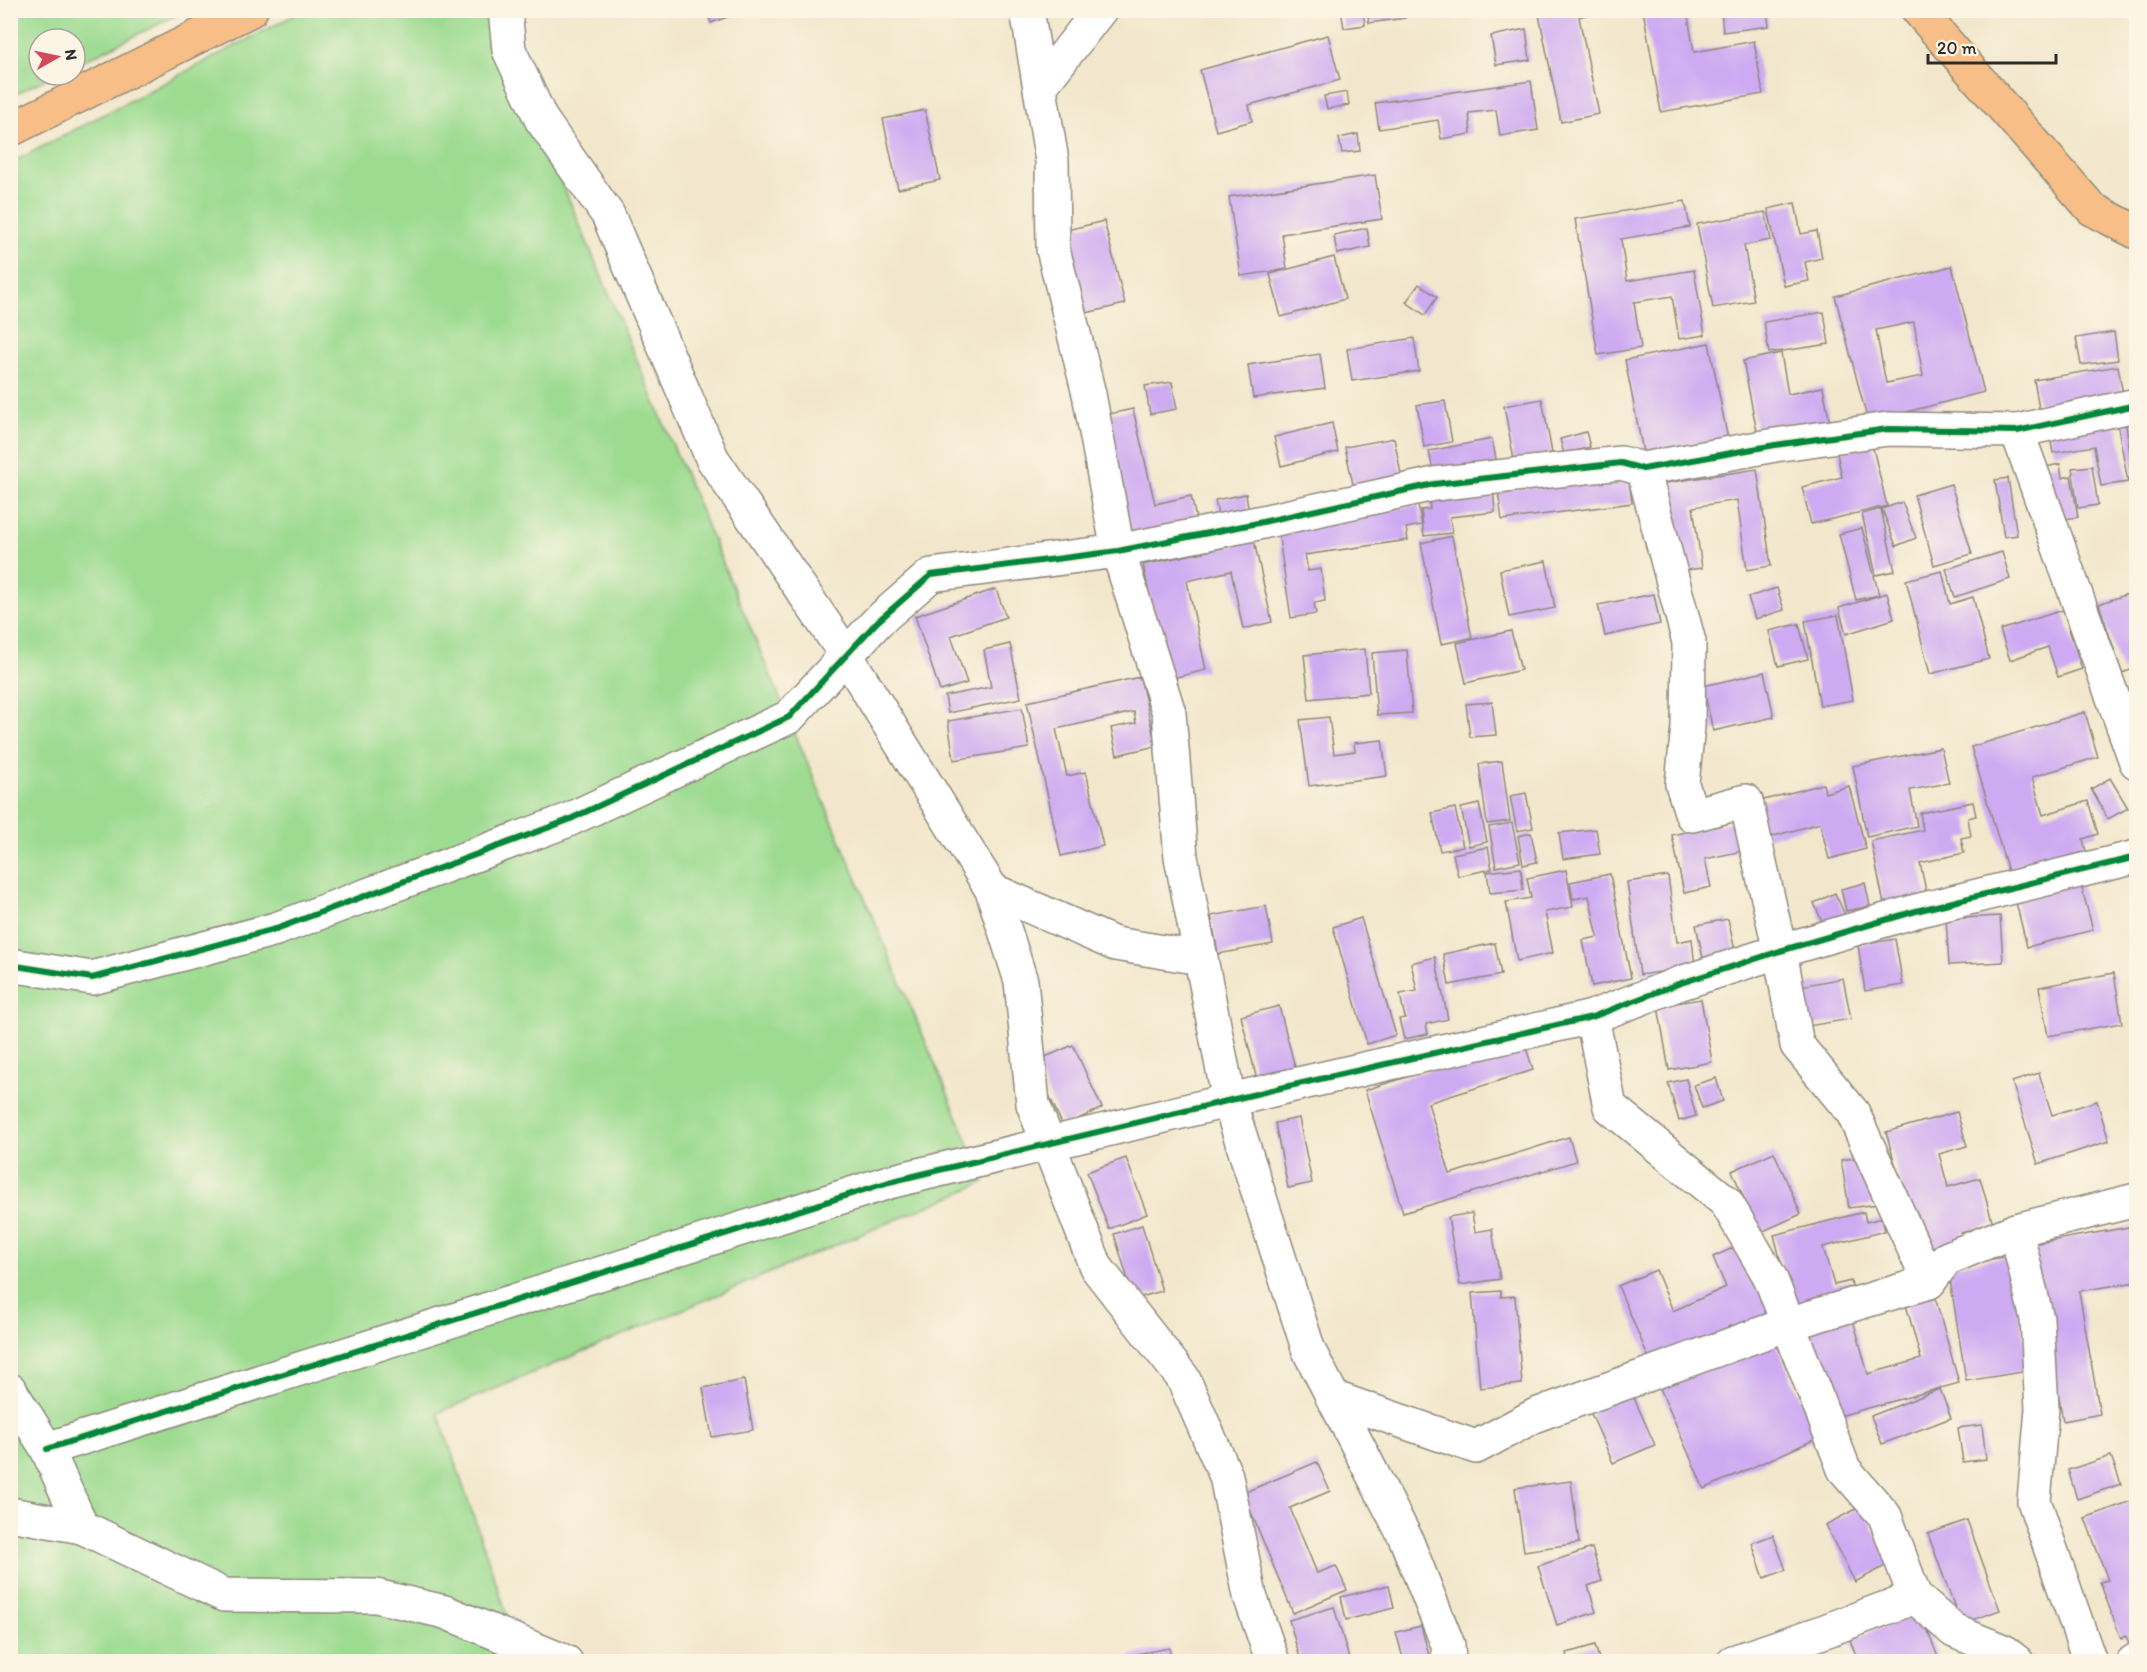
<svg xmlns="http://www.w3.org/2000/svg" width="2147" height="1672" font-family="Itim,sans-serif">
<rect width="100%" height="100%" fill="#fcf5e5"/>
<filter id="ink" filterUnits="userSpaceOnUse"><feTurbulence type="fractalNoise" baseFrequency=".0167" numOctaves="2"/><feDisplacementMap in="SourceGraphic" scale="12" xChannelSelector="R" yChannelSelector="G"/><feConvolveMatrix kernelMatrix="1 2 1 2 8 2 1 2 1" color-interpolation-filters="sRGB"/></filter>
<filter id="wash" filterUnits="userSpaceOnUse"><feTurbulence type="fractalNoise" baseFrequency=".008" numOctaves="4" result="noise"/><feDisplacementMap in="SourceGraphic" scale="24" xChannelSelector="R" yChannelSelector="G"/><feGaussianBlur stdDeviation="1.35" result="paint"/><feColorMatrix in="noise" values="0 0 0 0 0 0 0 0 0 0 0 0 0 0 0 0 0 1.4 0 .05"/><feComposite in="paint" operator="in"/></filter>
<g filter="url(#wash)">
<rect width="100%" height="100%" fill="#f2e7cc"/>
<g fill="#9ddb91" stroke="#64835e" stroke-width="1.5">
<polygon points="11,10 185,10 185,11 75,65 75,39 39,39 39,75 54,75 11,96"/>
<polygon points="302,11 489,11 985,1182 438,1413 523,1661 11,1662 11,163"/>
</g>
<g id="blocks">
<g fill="#ceaaf2" fill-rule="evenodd">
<polygon points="707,10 744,10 744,11 711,23"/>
<polygon points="1341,10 1363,10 1365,25 1344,28"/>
<polygon points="1367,10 1404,10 1405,18 1369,23"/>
<polygon points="1421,10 1442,10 1442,12 1422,15"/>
<polygon points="1538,10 1604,10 1579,17 1599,114 1561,122"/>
<polygon points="1643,10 1687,10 1694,52 1754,41 1763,94 1661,112"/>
<polygon points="1721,10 1767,10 1769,26 1723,32"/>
<polygon points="1526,29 1530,60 1496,65 1491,36"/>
<polygon points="1328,35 1340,80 1249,105 1252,121 1216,131 1200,70"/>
<polygon points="1531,81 1538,130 1500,136 1496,110 1469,113 1471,134 1441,139 1438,120 1379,129 1375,103"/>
<polygon points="1347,92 1349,105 1327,109 1324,96"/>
<polygon points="925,110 940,180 898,189 883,119"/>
<polygon points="1358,134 1360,151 1342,153 1339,138"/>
<polygon points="1375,175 1382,219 1282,234 1287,269 1241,276 1229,197"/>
<polygon points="1685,201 1690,227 1621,239 1627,281 1694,270 1705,335 1679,339 1672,296 1634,302 1641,348 1598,355 1575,219"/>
<polygon points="1795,203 1801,234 1817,231 1822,258 1805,262 1809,281 1784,286 1768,209"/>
<polygon points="1765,212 1771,240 1744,245 1754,301 1713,308 1697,224"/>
<polygon points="1104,221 1125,304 1082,314 1063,231"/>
<polygon points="1367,228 1370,247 1337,254 1334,235"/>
<polygon points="1334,257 1345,299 1281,317 1270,274"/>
<path d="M1952 266 1984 392 1868 422 1835 296ZM1914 322 1923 376 1886 383 1876 330Z"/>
<polygon points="1419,284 1437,297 1425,315 1406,302"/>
<polygon points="1824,312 1829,344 1769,353 1764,322"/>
<polygon points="2136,323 2136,339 2132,337"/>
<polygon points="2114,332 2118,360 2081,365 2076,338"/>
<polygon points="1414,338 1419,371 1352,381 1347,349"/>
<polygon points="1709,343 1728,440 1644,457 1625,360"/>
<polygon points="1781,353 1788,394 1823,387 1831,428 1759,442 1743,361"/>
<polygon points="1320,354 1325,388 1253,398 1248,365"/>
<polygon points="2118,366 2123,395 2039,409 2034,380"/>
<polygon points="1172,382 1177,409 1150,414 1145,386"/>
<polygon points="1542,399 1552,453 1514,460 1504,406"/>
<polygon points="1445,401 1452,442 1424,447 1417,405"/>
<polygon points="1133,409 1155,504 1191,496 1198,528 1129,544 1100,416"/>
<polygon points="2136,416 2136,489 2135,489 2125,418"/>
<polygon points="2114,421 2115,427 2118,427 2128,482 2101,486 2094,446 2053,453 2049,432"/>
<polygon points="1332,423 1338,452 1281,466 1274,437"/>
<polygon points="1586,432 1590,447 1564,454 1560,439"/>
<polygon points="1394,438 1402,479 1354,489 1345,447"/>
<polygon points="1492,439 1498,469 1435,481 1429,451"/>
<polygon points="1872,444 1887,506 1811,524 1802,487 1842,477 1837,453"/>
<polygon points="2060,464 2062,478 2071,476 2078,517 2058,520 2040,468"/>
<polygon points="2092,466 2098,505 2078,508 2072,468"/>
<polygon points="1757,469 1771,566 1747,570 1737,500 1693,507 1702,568 1671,572 1659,484"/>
<polygon points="1628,474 1632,503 1502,520 1498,491"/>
<polygon points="2008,478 2017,535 2004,537 1995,480"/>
<polygon points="1951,484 1972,554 1934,565 1914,495"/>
<polygon points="1493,486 1495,512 1450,517 1452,533 1424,536 1421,510 1430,509 1429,499"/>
<polygon points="1246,494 1249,514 1219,520 1215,500"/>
<polygon points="1902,502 1916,538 1896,546 1882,509"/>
<polygon points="1418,505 1422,525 1406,528 1408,540 1305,555 1308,571 1321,569 1325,601 1314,603 1316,614 1291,618 1277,525"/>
<polygon points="1881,509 1895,571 1876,575 1862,514"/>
<polygon points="1862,528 1879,595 1856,600 1839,534"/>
<polygon points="1452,536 1472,638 1441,644 1421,543"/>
<polygon points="1254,541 1272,622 1243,629 1231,571 1187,581 1206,670 1168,679 1143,565"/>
<polygon points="2002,552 2010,579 1955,597 1946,569"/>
<polygon points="1546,561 1555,608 1509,617 1500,570"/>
<polygon points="1942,571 1950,604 1973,597 1989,659 1930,674 1906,580"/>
<polygon points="1777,588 1784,610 1755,619 1748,597"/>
<polygon points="996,589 1006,617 951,636 967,683 940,691 915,616"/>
<polygon points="2136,591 2136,668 2122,673 2099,604"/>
<polygon points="1887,593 1894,619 1846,634 1839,608"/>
<polygon points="1654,594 1660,624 1605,636 1598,605"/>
<polygon points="2063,610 2082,669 2058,677 2048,647 2010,660 2000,630"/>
<polygon points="1838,615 1853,700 1820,706 1805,621"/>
<polygon points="1799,624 1808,659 1778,666 1769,631"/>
<polygon points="1511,631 1521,670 1466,683 1457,643"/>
<polygon points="1010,644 1021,698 948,713 945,696 991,687 984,650"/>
<polygon points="1365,649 1369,693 1309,699 1304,655"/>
<polygon points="1407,650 1412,713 1377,715 1372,653"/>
<polygon points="1764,672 1774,717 1713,731 1703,686"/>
<polygon points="1140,677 1156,746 1117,755 1111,728 1136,723 1134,712 1056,729 1067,776 1086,772 1103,846 1061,856 1027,702"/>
<polygon points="1492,702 1496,735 1470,737 1466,704"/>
<polygon points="1022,708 1029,748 954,760 948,721"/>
<polygon points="2085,712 2098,757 2032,777 2043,815 2088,801 2098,834 2083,839 2087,855 2010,878 1971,747"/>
<polygon points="1329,717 1334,754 1355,751 1354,743 1382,740 1387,776 1309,786 1300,720"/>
<polygon points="1941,748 1949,783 1910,790 1917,826 1867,837 1853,766"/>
<polygon points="1502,761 1510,821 1487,824 1479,764"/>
<polygon points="2110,778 2128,808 2108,819 2091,789"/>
<polygon points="1823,784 1825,793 1849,786 1866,849 1829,859 1820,823 1759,840 1749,804"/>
<polygon points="1526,793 1533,828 1517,831 1510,796"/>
<polygon points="1973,802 1976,816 1968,818 1971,836 1961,838 1964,853 1920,863 1928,900 1885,909 1871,841 1923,830 1920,813"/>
<polygon points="1479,804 1487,842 1469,846 1461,808"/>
<polygon points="1455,808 1463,847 1440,851 1432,813"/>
<polygon points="1745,819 1752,849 1705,859 1711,887 1684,893 1672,835"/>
<polygon points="1512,823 1520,862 1496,867 1489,827"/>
<polygon points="1596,829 1600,854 1563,859 1559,833"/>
<polygon points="1531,833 1537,862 1523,865 1518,836"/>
<polygon points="1488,847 1492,869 1458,876 1453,854"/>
<polygon points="1521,868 1523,890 1490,893 1487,872"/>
<polygon points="1566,870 1573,907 1545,912 1553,953 1517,961 1506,902 1531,898 1527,878"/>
<polygon points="1610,874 1631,978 1592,986 1583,940 1598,937 1589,896 1573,899 1570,882"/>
<polygon points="1668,876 1677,942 1692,939 1695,967 1640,975 1627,882"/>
<polygon points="2080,881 2093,930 2027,947 2015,898"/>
<polygon points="1865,883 1870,906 1846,911 1841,889"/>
<polygon points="1835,893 1845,915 1824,926 1814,903"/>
<polygon points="1266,906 1273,944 1218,954 1211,916"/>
<polygon points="2000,916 2003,962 1949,965 1946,919"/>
<polygon points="1361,918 1396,1035 1367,1044 1333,927"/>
<polygon points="1728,919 1737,960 1705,967 1696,925"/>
<polygon points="1895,939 1903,985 1865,991 1858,945"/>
<polygon points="1495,943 1501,975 1449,985 1443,954"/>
<polygon points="1435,957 1448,1019 1426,1024 1428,1034 1404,1039 1399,1019 1405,1018 1400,994 1417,991 1411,963"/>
<polygon points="2114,973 2122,1023 2048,1036 2039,987"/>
<polygon points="1843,978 1851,1019 1802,1027 1795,987"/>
<polygon points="1701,999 1712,1062 1669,1070 1658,1006"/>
<polygon points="1279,1006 1296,1071 1257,1080 1241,1016"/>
<polygon points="1524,1041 1533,1070 1428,1103 1450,1174 1569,1137 1576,1161 1403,1213 1365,1090"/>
<polygon points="1073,1045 1102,1108 1063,1126 1034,1062"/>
<polygon points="2039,1073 2052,1115 2097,1101 2109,1141 2038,1164 2012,1082"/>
<polygon points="1716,1078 1723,1101 1702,1108 1694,1085"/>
<polygon points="1686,1079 1696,1116 1679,1121 1668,1083"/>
<polygon points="1957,1112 1967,1146 1939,1154 1948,1187 1980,1178 1993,1224 1961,1233 1964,1243 1921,1256 1886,1132"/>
<polygon points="1299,1118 1312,1183 1288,1188 1275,1123"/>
<polygon points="1774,1152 1801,1214 1759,1233 1732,1171"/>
<polygon points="1870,1156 1878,1204 1849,1208 1841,1160"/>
<polygon points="1126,1158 1147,1214 1109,1229 1087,1172"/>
<polygon points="1864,1212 1866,1222 1882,1218 1885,1231 1823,1247 1834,1285 1851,1281 1856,1302 1795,1318 1774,1235"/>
<polygon points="1472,1213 1475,1232 1492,1229 1500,1279 1460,1285 1448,1217"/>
<polygon points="1142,1225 1162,1291 1134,1299 1114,1234"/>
<polygon points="2135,1226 2136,1282 2079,1291 2100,1414 2063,1421 2032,1244"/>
<polygon points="1746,1242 1778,1316 1654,1370 1618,1286 1656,1270 1673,1311 1726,1287 1713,1257"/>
<polygon points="2011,1256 2029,1371 1966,1381 1948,1266"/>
<polygon points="1501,1291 1501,1297 1515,1296 1522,1384 1480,1388 1472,1293"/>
<polygon points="1934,1293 1959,1383 1825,1420 1800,1326 1851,1312 1868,1374 1921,1359 1905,1301"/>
<polygon points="1772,1335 1818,1438 1704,1489 1659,1386"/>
<polygon points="744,1380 753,1430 712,1437 703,1388"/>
<polygon points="1630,1389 1655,1445 1613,1463 1588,1407"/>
<polygon points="1940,1389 1951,1418 1882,1444 1871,1416"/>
<polygon points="1982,1425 1986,1459 1963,1462 1958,1428"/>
<polygon points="2111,1456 2121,1484 2077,1499 2068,1470"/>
<polygon points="1317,1462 1330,1491 1290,1508 1317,1573 1336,1566 1347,1590 1293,1613 1243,1493"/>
<polygon points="1571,1481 1579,1543 1524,1551 1515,1488"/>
<polygon points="2134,1500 2136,1506 2136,1650 2132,1652 2126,1636 2121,1639 2100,1582 2108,1580 2085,1518"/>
<polygon points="1862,1506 1891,1563 1855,1582 1825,1525"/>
<polygon points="1967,1520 2000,1610 1961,1624 1928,1534"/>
<polygon points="1773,1535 1786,1570 1764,1578 1752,1543"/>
<polygon points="1592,1548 1602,1581 1588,1586 1596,1612 1557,1625 1538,1566"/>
<polygon points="1389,1585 1394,1608 1346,1620 1341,1597"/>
<polygon points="1334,1607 1350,1662 1301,1662 1289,1620"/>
<polygon points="1920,1612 1938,1657 1927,1662 1858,1662 1850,1640"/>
<polygon points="1421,1626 1429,1655 1404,1662 1396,1632"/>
<polygon points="1595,1645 1600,1662 1569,1662 1567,1653"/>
<polygon points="1169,1648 1172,1662 1132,1662 1130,1655"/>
</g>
</g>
</g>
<g filter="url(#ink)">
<use href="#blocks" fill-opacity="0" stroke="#8e897c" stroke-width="1.5"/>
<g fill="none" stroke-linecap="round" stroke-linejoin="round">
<defs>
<g id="street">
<polyline points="505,10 509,50 541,119 608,215 712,458 846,655 992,890 1021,981 1033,1104 1096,1267 1183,1378 1226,1476 1250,1596 1273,1662"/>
<polyline points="1027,10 1052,161 1053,249 1089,394 1118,551 1169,713 1181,857 1229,1101 1309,1351 1405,1537 1448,1645 1449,1662"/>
<polyline points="1040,87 1100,10"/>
<polyline points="2017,431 2136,762"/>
<polyline points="1643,469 1689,642 1688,726 1682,784 1692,815 1746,801 1780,951 1797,1045 1853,1113 1929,1282"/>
<polyline points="992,890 1115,944 1201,958"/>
<polyline points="10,965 92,978 276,929 566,821 789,717 877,622 931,575 1118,551 1258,523 1434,484 1621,463 1643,469 1775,445 1888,429 2017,431 2136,405"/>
<polyline points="1592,1017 1610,1107 1726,1202 1770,1277 1844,1469 1885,1516 1915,1597 1954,1631 2003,1651 2017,1662"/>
<polyline points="2016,1230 2037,1319 2042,1409 2034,1501 2090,1662"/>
<polyline points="10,1390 47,1449 82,1527 224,1595 376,1596 445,1612 566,1662"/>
<polyline points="1332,1397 1476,1447 1536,1415 1788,1324 1929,1282 1946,1259 2016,1230 2136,1200"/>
<polyline points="47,1449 889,1182 1285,1087 1592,1017 1678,984 1780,951 1916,911 2136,857"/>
<polyline points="10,1514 82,1527"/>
<polyline points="1733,1662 1817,1634 1915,1597"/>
<polyline points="2133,1662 2136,1660"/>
</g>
<g id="primary">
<polyline points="1918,10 2092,209 2136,232"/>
<polyline points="10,130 251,10"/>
</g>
</defs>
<use href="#street" stroke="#8e897c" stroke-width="36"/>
<use href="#primary" stroke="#8e897c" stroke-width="36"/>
<use href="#street" stroke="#fff" stroke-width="33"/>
<use href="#primary" stroke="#f7be87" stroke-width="33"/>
<defs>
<g id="cycleway">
<polyline points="10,965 92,978 276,929 566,821 789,717 877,622 931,575 1118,551 1258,523 1434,484 1621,463 1643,469 1775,445 1888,429 2017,431 2136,405"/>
<polyline points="47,1449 889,1182 1285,1087 1592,1017 1678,984 1780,951 1916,911 2136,857"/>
</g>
</defs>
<use href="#cycleway" stroke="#fcf5e5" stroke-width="10"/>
<use href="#cycleway" stroke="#00873e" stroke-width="6"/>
</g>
</g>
<rect width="2147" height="1672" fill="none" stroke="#fcf5e5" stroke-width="36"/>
<g transform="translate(57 57) rotate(81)"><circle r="28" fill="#fcf5e5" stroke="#a8a49b" stroke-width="1.5"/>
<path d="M0-4.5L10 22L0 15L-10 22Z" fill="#d1495b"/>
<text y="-9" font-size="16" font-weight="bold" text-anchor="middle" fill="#2b2b2b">N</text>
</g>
<path d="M1928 54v9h128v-9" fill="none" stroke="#2b2b2b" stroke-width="3"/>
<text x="1937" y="54" font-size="18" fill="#2b2b2b" stroke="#fcf5e5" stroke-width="4.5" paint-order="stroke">20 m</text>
</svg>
